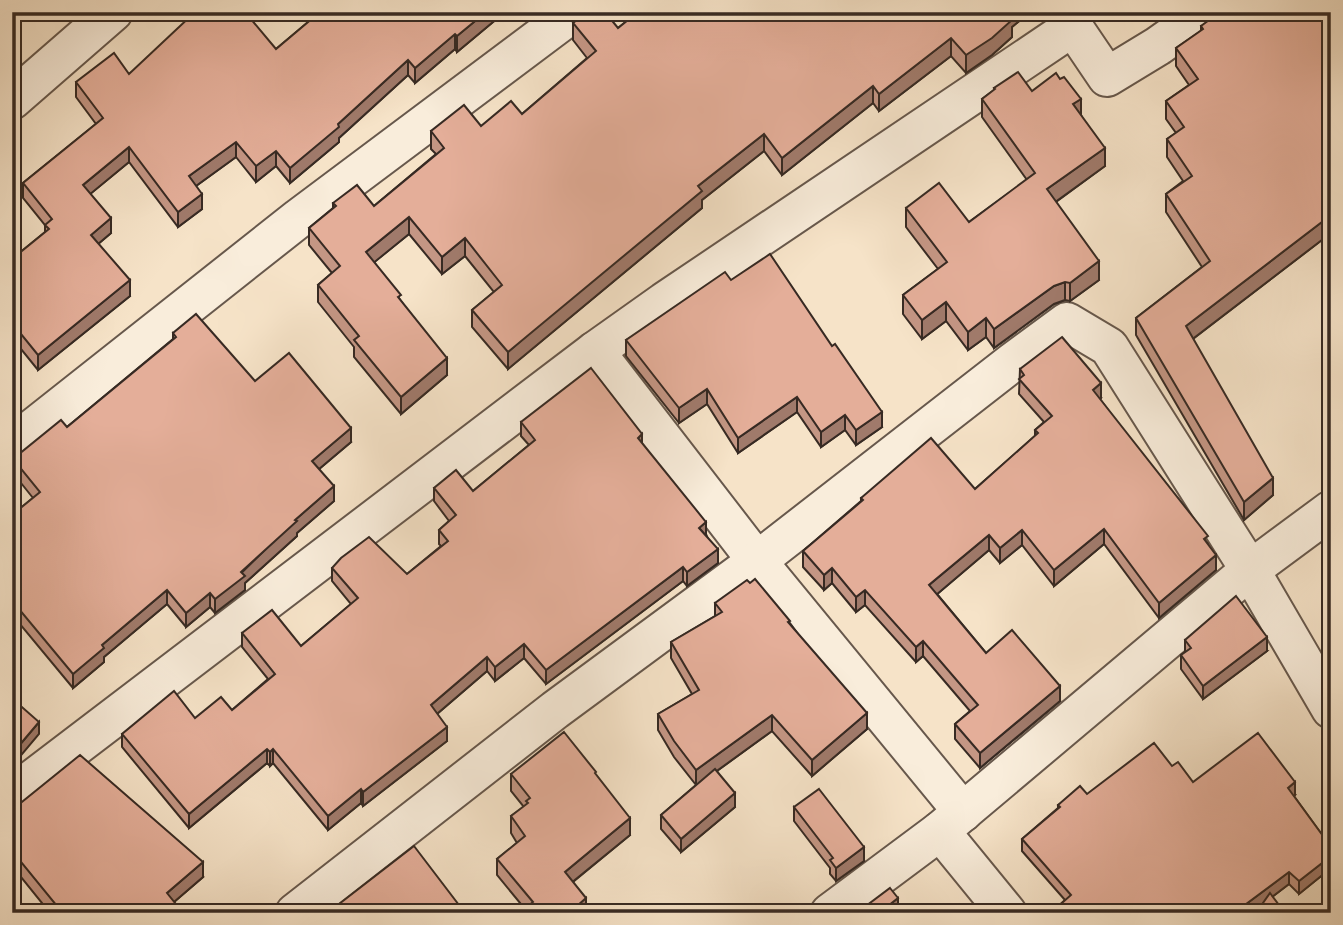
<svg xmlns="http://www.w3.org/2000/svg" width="1343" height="925" font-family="Vollkorn,serif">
<rect width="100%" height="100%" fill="#f6e3c8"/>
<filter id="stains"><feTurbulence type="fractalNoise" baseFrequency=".00286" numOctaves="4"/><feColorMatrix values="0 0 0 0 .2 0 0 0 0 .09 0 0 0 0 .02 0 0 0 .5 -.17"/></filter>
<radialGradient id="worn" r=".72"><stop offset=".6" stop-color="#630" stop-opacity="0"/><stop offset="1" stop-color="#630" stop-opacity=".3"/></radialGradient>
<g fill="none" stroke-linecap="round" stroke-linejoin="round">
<defs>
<g id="minor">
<polyline points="1063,12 1107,77 1158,46 1206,12"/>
<polyline points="12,100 113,12"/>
<polyline points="595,351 757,561 963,812"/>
<polyline points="12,445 299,218 574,12"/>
<polyline points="12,795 595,351 664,302 1074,26"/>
<polyline points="940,831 1007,913"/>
<polyline points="295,913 555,710 757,561 1014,361 1067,322 1109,347 1250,570 1331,709"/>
<polyline points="830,913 940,831 1250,570 1331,510"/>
</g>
</defs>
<use href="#minor" stroke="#67584c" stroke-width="42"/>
<use href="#minor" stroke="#f9eddb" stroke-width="38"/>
</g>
<g fill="#c49684" stroke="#372a23" stroke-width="2">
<polygon points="320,12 505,12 457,52 455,49 415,83 408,75 339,138 339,142 290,183 276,166 256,182 236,157 196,186 202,209 178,227 129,162 90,194 111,233 98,244 130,296 38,370 12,338 12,259 45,232 45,225 23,198 23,183 96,124 76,97 76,82 129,74 209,17 276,49"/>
<polygon points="638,12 1030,12 1012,27 1012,37 992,55 966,73 951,56 879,111 873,103 782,175 764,151 702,200 702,208 508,369 472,327 472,310 494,292 465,256 442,274 409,234 374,262 401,301 447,375 401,414 354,357 354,347 318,302 318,285 332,273 309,245 309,228 333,208 333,203 374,206 436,154 431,149 431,131 481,126 522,114 587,58 573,40 573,23 618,28"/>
<polygon points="1331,12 1331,233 1193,339 1273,495 1244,520 1136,335 1136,318 1202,267 1166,212 1166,194 1183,181 1167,157 1167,139 1176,133 1166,119 1166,101 1189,85 1176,66 1176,48 1201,31 1201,26"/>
<polygon points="994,88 1032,91 1081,115 1105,166 1056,202 1099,280 1070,301 1065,300 1054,304 994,348 986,337 968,350 946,321 922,339 903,314 903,295 938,269 906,227 906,208 969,222 1027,180 982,117 982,99 994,90"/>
<polygon points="731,280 882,427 856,445 845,430 821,447 797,412 738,453 707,404 679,423 626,356 626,340"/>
<polygon points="173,333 255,381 351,442 319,469 334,501 297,533 297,536 245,583 245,590 215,613 210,607 186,627 167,604 104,657 104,662 73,688 14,617 12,515 33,498 13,473 13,459 67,427 173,339"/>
<polygon points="1020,369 1101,398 1100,399 1208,544 1216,570 1159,618 1104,544 1054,586 1022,545 1000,563 989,550 937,594 986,653 1060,701 980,768 955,739 955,724 970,711 923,656 916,662 865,605 856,612 832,583 824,590 803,567 803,551 861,501 861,498 975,489 1035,436 1035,430 1044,422 1019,394"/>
<polygon points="521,422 642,444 706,534 718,563 687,586 683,581 546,684 524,658 495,681 487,671 437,714 447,741 363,806 361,803 328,830 273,763 270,766 267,763 189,828 122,747 122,734 232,710 268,679 242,647 242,633 301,646 351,604 332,581 332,568 407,574 441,546 439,544 439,530 449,521 434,501 434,488 473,491 529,445 521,436"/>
<polygon points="715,603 790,623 867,729 812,776 772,731 717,771 735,807 681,852 661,829 661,815 696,785 674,757 658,730 658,714 692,694 671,658 671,642 715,616"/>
<polygon points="1185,640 1267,651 1203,699 1181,669 1181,655 1185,652"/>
<polygon points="1172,766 1193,782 1295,795 1294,796 1331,847 1331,868 1299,894 1289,884 1251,913 1053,913 1053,911 1065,900 1022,851 1022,839 1058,808 1058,805"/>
<polygon points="511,774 596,775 630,835 573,882 586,913 525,909 497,875 497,859 517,843 511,833 511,816 524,807 511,791"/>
<polygon points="794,807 864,861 836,881 830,874 830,868 794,821"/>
<polygon points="12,810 203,877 174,902 179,913 50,913 12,866"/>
</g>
<g fill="#a07a6b" stroke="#372a23" stroke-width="2">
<polygon points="486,12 505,12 457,52 457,36"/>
<polygon points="1010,12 1030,12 1012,27 1012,37 992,55 966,73 966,55"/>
<polygon points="455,34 455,49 415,83 415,68"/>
<polygon points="951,38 951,56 879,111 879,94"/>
<polygon points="408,60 408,75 339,138 339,142 290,183 290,168"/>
<polygon points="873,86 873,103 782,175 782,158"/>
<polygon points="1081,99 1081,117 1073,104"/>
<polygon points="764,134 764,151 702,200 702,208 508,369 508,352 698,186"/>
<polygon points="236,142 236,157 189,191 189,176"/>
<polygon points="129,147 129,162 83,200 83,185"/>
<polygon points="1105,148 1105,166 1047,208 1047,189"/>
<polygon points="276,151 276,166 256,182 256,166"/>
<polygon points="202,194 202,209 178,227 178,212"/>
<polygon points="1331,215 1331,233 1186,344 1186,326"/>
<polygon points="409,217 409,234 366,269 366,252"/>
<polygon points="111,218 111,233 91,250 91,235"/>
<polygon points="465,238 465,256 442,274 442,257"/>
<polygon points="1099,261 1099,280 1070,301 1070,283"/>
<polygon points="130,280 130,296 38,370 38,355"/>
<polygon points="1065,282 1065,300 1054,304 994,348 994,329 1054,286"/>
<polygon points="946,302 946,321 922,339 922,320"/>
<polygon points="986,318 986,337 968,350 968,332"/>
<polygon points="447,358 447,375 401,414 401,397"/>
<polygon points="1101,383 1101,398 1093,405 1093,390"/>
<polygon points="707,389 707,404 679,423 679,408"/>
<polygon points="797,397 797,412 738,453 738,438"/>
<polygon points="882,412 882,427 856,445 856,430"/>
<polygon points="845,415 845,430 821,447 821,432"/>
<polygon points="351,428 351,442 312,475 312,461"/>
<polygon points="642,434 642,448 638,438"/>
<polygon points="1273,478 1273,495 1244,520 1244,502"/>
<polygon points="334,486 334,501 297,533 297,536 245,583 245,590 215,613 215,599 295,520"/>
<polygon points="706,522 706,536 699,528"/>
<polygon points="1104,529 1104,544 1054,586 1054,570"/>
<polygon points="1022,530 1022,545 1000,563 1000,548"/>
<polygon points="989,535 989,550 929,601 929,585"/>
<polygon points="718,549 718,563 687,586 687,572"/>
<polygon points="1216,555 1216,570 1159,618 1159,603"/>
<polygon points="683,567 683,581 546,684 546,670"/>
<polygon points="832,568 832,583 824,590 824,575"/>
<polygon points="167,590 167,604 104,657 104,662 73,688 73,674 102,645"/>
<polygon points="865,590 865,605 856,612 856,597"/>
<polygon points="210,593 210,607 186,627 186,613"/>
<polygon points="14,603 14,617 12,618 12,604"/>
<polygon points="1267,637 1267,651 1203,699 1203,686"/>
<polygon points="923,641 923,656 916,662 916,647"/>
<polygon points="524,644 524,658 495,681 495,667"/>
<polygon points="487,657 487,671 431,719 431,705"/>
<polygon points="1060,686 1060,701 980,768 980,753"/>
<polygon points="867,713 867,729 812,776 812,760"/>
<polygon points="772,715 772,731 696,786 696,770"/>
<polygon points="39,722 39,734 12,766 12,754"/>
<polygon points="447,727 447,741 363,806 363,792"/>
<polygon points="267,749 267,763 189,828 189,814"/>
<polygon points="273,749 273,763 270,766 270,752"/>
<polygon points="1295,782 1295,795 1288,801 1288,788"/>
<polygon points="361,789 361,803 328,830 328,816"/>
<polygon points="735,793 735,807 681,852 681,839"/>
<polygon points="630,818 630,835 565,888 565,872"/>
<polygon points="864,847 864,861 836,881 836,868"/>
<polygon points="1331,856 1331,868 1299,894 1299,881"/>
<polygon points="203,862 203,877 167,908 167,893"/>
<polygon points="1289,872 1289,884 1251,913 1234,913"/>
<polygon points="586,898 586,913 578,913 578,905"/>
<polygon points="898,898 898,905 888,913 879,913"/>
</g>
<g fill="#e4ae99" stroke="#372a23" stroke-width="2">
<polygon points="195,12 204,12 209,17 215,12 245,12 276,49 320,12 486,12 457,36 455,34 415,68 408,60 338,124 339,127 290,168 276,151 256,166 236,142 189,176 202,194 178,212 129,147 83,185 111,218 91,235 130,280 38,355 12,323 12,259 49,229 45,225 52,219 23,183 103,118 76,82 114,53 129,74"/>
<polygon points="587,12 605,12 618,28 638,12 1010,12 1007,14 1012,20 992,38 966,55 951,38 879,94 873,86 782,158 764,134 698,186 702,191 508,352 472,310 502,285 465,238 442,257 409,217 366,252 401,295 398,297 447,358 401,397 354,340 359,336 318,285 340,266 309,228 336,206 333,203 357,185 374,206 444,148 431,131 464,105 481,126 511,101 522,114 596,51 573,23"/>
<polygon points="1220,12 1331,12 1331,215 1186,326 1273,478 1244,502 1136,318 1210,261 1166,194 1192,176 1167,139 1184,127 1166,101 1198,79 1176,48 1203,29 1201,26"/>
<polygon points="1018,72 1032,91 1056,73 1060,79 1064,77 1081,99 1073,104 1105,148 1047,189 1099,261 1070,283 1065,282 1054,286 994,329 986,318 968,332 946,302 922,320 903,295 947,262 906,208 939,183 969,222 1035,173 982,99 995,89 994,88"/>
<polygon points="770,254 832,346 835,344 882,412 856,430 845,415 821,432 797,397 738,438 707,389 679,408 626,340 725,272 731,280"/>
<polygon points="196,314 255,381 289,353 351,428 312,461 334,486 295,520 297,521 241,572 245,576 215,599 210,593 186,613 167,590 102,645 104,648 73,674 14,603 12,604 12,515 40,492 13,459 61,420 67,427 176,337 173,333"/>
<polygon points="1062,337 1101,383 1093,390 1208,536 1204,539 1216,555 1159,603 1104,529 1054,570 1022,530 1000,548 989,535 929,585 986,653 1012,630 1060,686 980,753 955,724 978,705 923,641 916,647 865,590 856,597 832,568 824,575 803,551 863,500 861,498 931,438 975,489 1038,433 1035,430 1052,416 1019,379 1024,375 1020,369"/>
<polygon points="591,368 642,434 638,438 706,522 699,528 718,549 687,572 683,567 546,670 524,644 495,667 487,657 431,705 447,727 363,792 361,789 328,816 273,749 270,752 267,749 189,814 122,734 174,691 195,718 221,697 232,710 275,674 242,633 272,610 301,646 358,598 332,568 341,558 369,537 407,574 448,541 439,530 456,515 434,488 456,470 473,491 535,440 521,422"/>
<polygon points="755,579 790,621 788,622 867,713 812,760 772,715 696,770 674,741 658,714 699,690 671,642 722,612 715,603 747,580 750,583"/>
<polygon points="1236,596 1267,637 1203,686 1181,655 1191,648 1185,640"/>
<polygon points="15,701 39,722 12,754 12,705"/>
<polygon points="564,732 596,772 595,773 630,818 565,872 586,898 578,905 585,913 520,913 533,902 497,859 525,836 511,816 528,803 526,801 530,798 511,774"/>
<polygon points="1258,733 1295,782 1288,788 1331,847 1331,856 1299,881 1289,872 1234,913 1054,913 1053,911 1071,895 1022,839 1060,807 1058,805 1080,786 1087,794 1154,743 1172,766 1178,762 1193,782"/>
<polygon points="80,755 203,862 167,893 179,908 174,913 65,913 63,910 61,911 12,851 12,810"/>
<polygon points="715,769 735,793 681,839 661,815"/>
<polygon points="819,789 864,847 836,868 830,860 833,858 794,807"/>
<polygon points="414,846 465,913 332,913 330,911"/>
<polygon points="890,888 898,898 879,913 865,913 862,909"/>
<polygon points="1270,893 1285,913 1256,913"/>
</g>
<rect width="1343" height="925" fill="none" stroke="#f6e3c8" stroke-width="42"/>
<rect x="14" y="14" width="1315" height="897" fill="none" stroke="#372a23" stroke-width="3.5"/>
<rect x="21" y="21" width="1301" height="883" fill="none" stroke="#372a23" stroke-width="2"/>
<rect width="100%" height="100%" filter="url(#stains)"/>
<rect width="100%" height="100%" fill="url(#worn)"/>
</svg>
